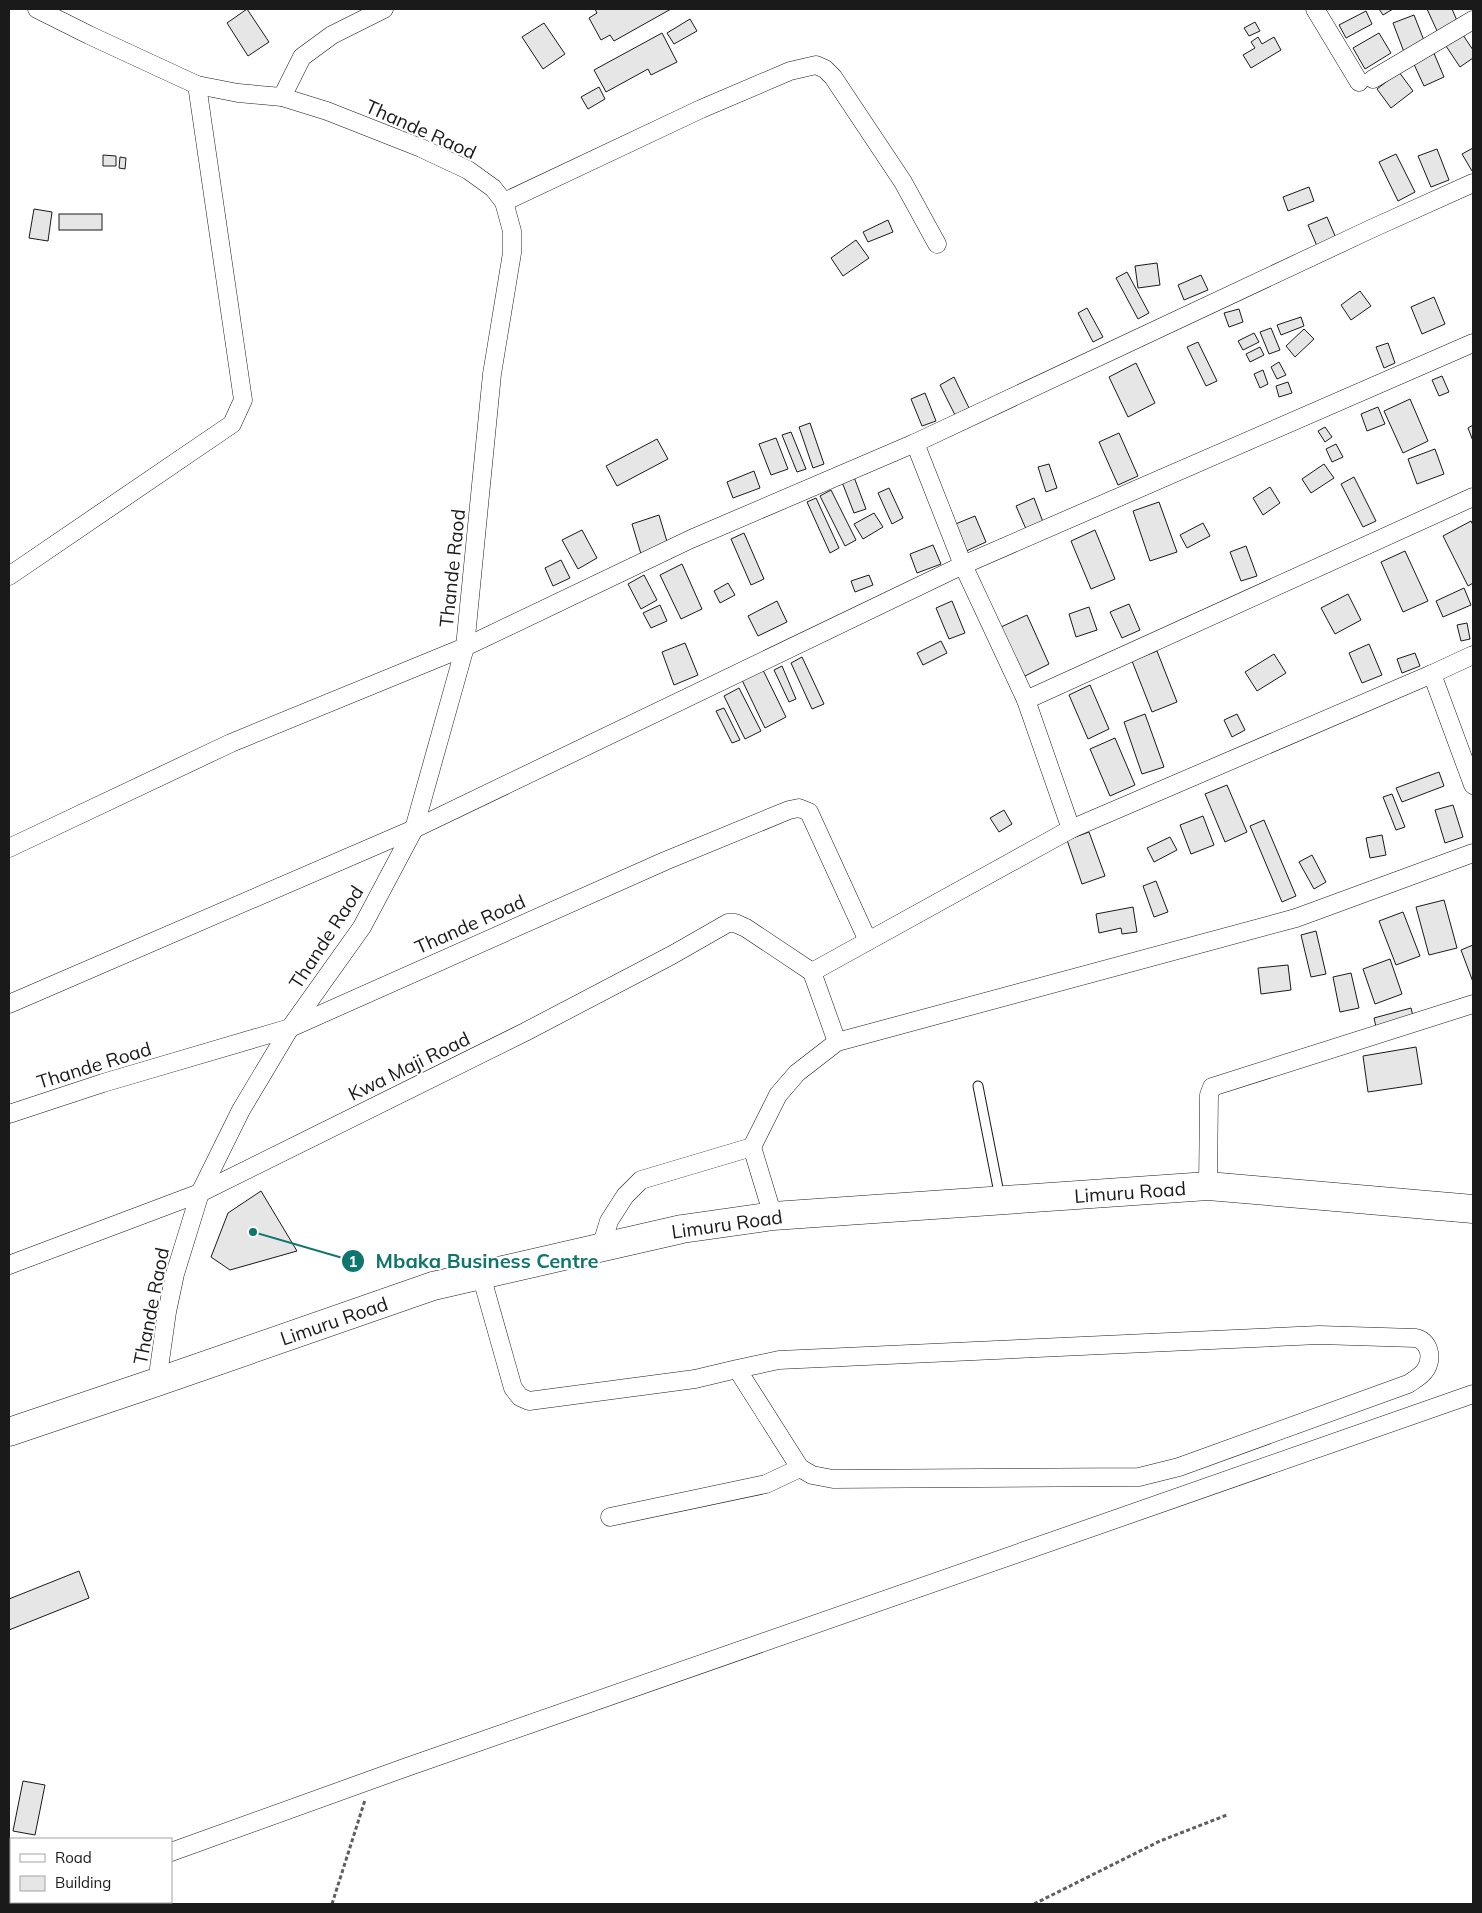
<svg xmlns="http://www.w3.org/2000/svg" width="1482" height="1913" font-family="Mulish,sans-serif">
<rect width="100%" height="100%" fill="#fff"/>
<g fill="#e6e6e6" stroke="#1a1a1a">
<polygon points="247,9 269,42 248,56 227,23"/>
<polygon points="595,9 671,9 614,41 610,35 601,40 589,18 597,13"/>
<polygon points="1379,9 1393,9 1383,15"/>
<polygon points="1427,9 1452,9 1458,23 1438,33"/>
<polygon points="1366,11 1372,24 1346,38 1339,25"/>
<polygon points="1414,15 1425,43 1404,52 1393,23"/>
<polygon points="690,19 697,31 674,44 667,33"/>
<polygon points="1255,22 1260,31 1249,36 1244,28"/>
<polygon points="544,23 565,54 543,69 522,37"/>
<polygon points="1461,32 1473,50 1473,58 1460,67 1444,43"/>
<polygon points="662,33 677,62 651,75 648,69 606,92 594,70"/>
<polygon points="1379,33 1391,53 1365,69 1353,48"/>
<polygon points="1258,37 1262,44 1274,37 1281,50 1251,68 1243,55 1255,48 1251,42"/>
<polygon points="1433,51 1444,77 1424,86 1412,60"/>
<polygon points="1399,72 1413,91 1391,108 1377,89"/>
<polygon points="599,87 605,99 588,109 581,97"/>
<polygon points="1473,148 1473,170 1472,171 1462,154"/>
<polygon points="1437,149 1449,180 1431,187 1418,156"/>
<polygon points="1396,154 1415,192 1398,201 1379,162"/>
<polygon points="103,155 116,156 116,166 103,166"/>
<polygon points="120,157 126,158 125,169 119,168"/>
<polygon points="1309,187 1314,201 1288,211 1283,197"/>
<polygon points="34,209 52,212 48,241 29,238"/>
<rect x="59" y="214" width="43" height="16"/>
<polygon points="1327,217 1336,238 1317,246 1308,225"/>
<polygon points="888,220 893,232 868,242 863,232"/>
<polygon points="856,240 869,258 843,276 831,258"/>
<polygon points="1157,263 1160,285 1138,288 1135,266"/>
<polygon points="1127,272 1149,313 1138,319 1116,278"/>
<polygon points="1201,275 1208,290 1184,300 1178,285"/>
<polygon points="1360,291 1371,306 1351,320 1341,305"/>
<polygon points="1434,297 1445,324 1422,334 1411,307"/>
<polygon points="1087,308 1103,337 1093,342 1078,313"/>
<polygon points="1239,309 1243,322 1229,327 1224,313"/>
<polygon points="1301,317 1304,326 1281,335 1277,325"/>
<polygon points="1271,328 1280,350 1269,354 1260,332"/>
<polygon points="1304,329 1314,339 1295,357 1286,346"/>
<polygon points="1254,333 1259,342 1243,350 1238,341"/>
<polygon points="1198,342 1217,381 1206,386 1187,347"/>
<polygon points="1388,343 1395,363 1384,368 1376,347"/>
<polygon points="1260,347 1264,355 1250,362 1246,354"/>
<polygon points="1279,362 1286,375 1277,379 1271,367"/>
<polygon points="1136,363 1155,403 1128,417 1109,377"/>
<polygon points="1263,370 1268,384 1260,388 1254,374"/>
<polygon points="1442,376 1449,392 1439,396 1432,380"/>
<polygon points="954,377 969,408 955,415 940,385"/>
<polygon points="1288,382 1292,393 1279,397 1276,386"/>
<polygon points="925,393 936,421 922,426 911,399"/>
<polygon points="1410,399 1428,441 1403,453 1384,411"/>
<polygon points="1378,407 1385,424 1367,431 1361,414"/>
<polygon points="810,423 824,464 813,468 799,427"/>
<polygon points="1473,425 1473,441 1468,428"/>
<polygon points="1325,427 1332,437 1325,442 1318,431"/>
<polygon points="791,432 806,469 797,472 782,435"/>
<polygon points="1119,433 1138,476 1118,485 1099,442"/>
<polygon points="776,438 788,469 771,475 759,444"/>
<polygon points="657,439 668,459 617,486 606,466"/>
<polygon points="1336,444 1343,457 1332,462 1326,449"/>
<polygon points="1435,449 1444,474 1417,484 1408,459"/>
<polygon points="1049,464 1057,488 1046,492 1038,467"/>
<polygon points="1324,464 1334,478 1311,493 1302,479"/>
<polygon points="754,471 760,488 733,498 727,482"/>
<polygon points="854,477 866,509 854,513 842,482"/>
<polygon points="1354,477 1376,521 1363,527 1341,484"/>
<polygon points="1270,487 1280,503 1263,515 1253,498"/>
<polygon points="889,488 903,518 892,524 878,493"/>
<polygon points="831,490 856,540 845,546 820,496"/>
<polygon points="816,498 839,548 830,553 807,502"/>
<polygon points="1034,498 1043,522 1026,529 1016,506"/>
<polygon points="1159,502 1177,552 1150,561 1133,511"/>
<polygon points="874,513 883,527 863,539 854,524"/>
<polygon points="659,515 668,545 641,554 632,524"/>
<polygon points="975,516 986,542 964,552 953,525"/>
<polygon points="1471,521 1473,525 1473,583 1468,586 1443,536"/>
<polygon points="1203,523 1210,536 1187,548 1180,535"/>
<polygon points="582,530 597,558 578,569 562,540"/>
<polygon points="1095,530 1115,579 1091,589 1071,541"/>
<polygon points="744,533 764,579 751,585 731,539"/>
<polygon points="933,545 941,564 917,573 910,554"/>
<polygon points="1246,546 1257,576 1241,581 1230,552"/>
<polygon points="1405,551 1428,601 1403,612 1381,562"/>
<polygon points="561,560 570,578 553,586 545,568"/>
<polygon points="682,564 702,609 681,619 660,575"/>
<polygon points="644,575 657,600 641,609 628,584"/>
<polygon points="869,575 873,585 855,592 851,581"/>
<polygon points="728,583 735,595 720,603 714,591"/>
<polygon points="1464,588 1471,605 1443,617 1436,601"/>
<polygon points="1348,594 1361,620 1335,634 1321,608"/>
<polygon points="777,601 787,622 758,636 748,616"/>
<polygon points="952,601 965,633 949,639 936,608"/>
<polygon points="1129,604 1140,630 1122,638 1110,612"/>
<polygon points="660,605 667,621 651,628 643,613"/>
<polygon points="1089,607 1097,630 1076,637 1069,614"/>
<polygon points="1027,615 1049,664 1023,677 1001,627"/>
<polygon points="1467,623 1470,639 1461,641 1457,625"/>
<polygon points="941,641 947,653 923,665 917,653"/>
<polygon points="685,643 698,675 674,685 662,652"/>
<polygon points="1369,644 1382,675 1362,683 1349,653"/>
<polygon points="1157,651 1177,702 1152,712 1132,661"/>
<polygon points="1415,653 1420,666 1402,673 1397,659"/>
<polygon points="1274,654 1286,673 1257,691 1245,672"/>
<polygon points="802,657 824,704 812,709 791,663"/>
<polygon points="782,666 796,699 789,702 774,670"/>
<polygon points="763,670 786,717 765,728 742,680"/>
<polygon points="1090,685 1109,729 1088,739 1069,695"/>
<polygon points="739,688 761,731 745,739 724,696"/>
<polygon points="724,708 740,740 732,743 716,711"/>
<polygon points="1145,714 1164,767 1142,774 1124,722"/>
<polygon points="1237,714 1245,730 1232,737 1224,720"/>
<polygon points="1115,738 1135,785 1110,796 1090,749"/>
<polygon points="1439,772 1444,786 1402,802 1396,788"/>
<polygon points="1227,785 1247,832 1225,842 1205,794"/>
<polygon points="1392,794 1405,827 1396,830 1383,797"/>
<polygon points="1453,805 1463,837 1445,843 1435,810"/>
<polygon points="1004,810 1012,824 999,832 990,818"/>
<polygon points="1203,816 1214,845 1191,854 1180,825"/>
<polygon points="1264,820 1296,896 1282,902 1250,826"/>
<polygon points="1089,832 1105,876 1082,884 1067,840"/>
<polygon points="1382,835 1386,855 1370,858 1366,838"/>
<polygon points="1170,837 1177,850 1154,862 1147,848"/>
<polygon points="1312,855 1326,882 1314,889 1299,862"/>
<polygon points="1156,881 1168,912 1154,917 1143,886"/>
<polygon points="1444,900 1457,948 1429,955 1416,907"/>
<polygon points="1133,907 1137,932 1122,934 1121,928 1099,933 1096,914"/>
<polygon points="1403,912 1420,956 1396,965 1379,921"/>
<polygon points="1316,931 1326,974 1311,977 1301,935"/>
<polygon points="1473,945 1473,982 1461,950"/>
<polygon points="1390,959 1402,994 1375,1004 1363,969"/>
<polygon points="1288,965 1291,990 1261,994 1258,968"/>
<polygon points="1351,973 1359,1008 1340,1012 1333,977"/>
<polygon points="1411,1008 1413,1016 1376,1027 1374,1018"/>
<polygon points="1416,1047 1422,1084 1368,1092 1363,1056"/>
<polygon points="261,1191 297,1251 230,1270 211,1257 228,1213"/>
<polygon points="79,1571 89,1598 9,1630 9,1599"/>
<polygon points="23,1781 45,1785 35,1835 13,1831"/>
</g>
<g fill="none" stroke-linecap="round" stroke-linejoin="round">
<defs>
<polyline id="service" points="978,1086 1000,1198"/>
<g id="minor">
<polyline points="37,9 89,35 197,85 238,93 282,97 327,111 421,148 468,170 493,188 504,202 512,231 512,253 492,374 465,647 414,829 362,927 290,1028 241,1110 200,1193 175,1274 167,1312 157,1382"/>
<polyline points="1315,9 1359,82"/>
<polyline points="1373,79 1473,20"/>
<polyline points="282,97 302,57 332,35 384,9"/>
<polyline points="504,202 701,109 790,71 816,65 825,69 833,77 903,182 937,244"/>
<polyline points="915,443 963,565 1026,700 1071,829"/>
<polyline points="9,576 232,424 243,400 197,85"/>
<polyline points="1432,674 1473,785"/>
<polyline points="1026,700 1473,497"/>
<polyline points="9,848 231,743 465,647 691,539 915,443 1373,228 1473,183"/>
<polyline points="812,972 1071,829 1432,674 1473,655"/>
<polyline points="812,972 837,1042"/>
<polyline points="9,1004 414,829 963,565 1473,343"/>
<polyline points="9,1114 103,1083 290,1028 665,861 789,810 799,808 809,812 868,941"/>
<polyline points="752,1147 773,1216"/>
<polyline points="1208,1186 1209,1095 1212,1087 1473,1004"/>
<polyline points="601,1247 609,1221 625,1196 641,1180 752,1147 778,1095 797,1073 837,1042 1296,918 1473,853"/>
<polyline points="9,1265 200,1193 525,1032 672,955 728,923 735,923 746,928 812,972"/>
<path d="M481 1275 513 1388 520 1397 529 1401 695 1379 737 1369 800 1468 812 1475 833 1479 1139 1477 1179 1467 1408 1384C1414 1380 1422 1376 1426 1369 1433 1357 1429 1340 1415 1338L1319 1335 779 1360 737 1369"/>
<polyline points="610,1517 766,1484 800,1468"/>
<polyline points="171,1852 407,1767 1473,1394"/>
<polyline points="26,1904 33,1902"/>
</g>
<polyline id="trunk" points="9,1432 157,1382 433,1286 682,1229 773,1216 1208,1186 1473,1209"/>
</defs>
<use href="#service" stroke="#1a1a1a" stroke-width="11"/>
<use href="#minor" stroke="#1a1a1a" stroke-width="19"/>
<use href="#trunk" stroke="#1a1a1a" stroke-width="29"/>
<g stroke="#5f5f5f" stroke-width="3" stroke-dasharray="4 2.5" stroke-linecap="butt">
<polyline points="332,1904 365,1800"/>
<polyline points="1034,1904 1160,1841 1227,1815"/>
</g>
<use href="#service" stroke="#fff" stroke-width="9"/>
<use href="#minor" stroke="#fff" stroke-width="18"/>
<use href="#trunk" stroke="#fff" stroke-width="28"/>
</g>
<g text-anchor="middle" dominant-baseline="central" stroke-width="4" stroke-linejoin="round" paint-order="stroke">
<g font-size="19" fill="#1a1a1a" stroke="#fff">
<text transform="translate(421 129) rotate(24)">Thande Raod</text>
<text transform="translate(452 568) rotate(-84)">Thande Raod</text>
<text transform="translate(470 924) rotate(-24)">Thande Road</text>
<text transform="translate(326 937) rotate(-57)">Thande Raod</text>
<text transform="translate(94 1065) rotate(-17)">Thande Road</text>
<text transform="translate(409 1066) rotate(-26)">Kwa Maji Road</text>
<text transform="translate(1130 1192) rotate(-4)">Limuru Road</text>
<text transform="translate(727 1224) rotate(-8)">Limuru Road</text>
<text transform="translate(151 1306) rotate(-79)">Thande Raod</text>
<text transform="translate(334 1321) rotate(-19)">Limuru Road</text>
</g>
</g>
<path fill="none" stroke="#0f766e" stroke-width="2" d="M253 1232L353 1261"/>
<g fill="#0f766e" stroke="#fff" stroke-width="2">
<circle cx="253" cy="1232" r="5"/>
<circle cx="353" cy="1261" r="12"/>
</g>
<g font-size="15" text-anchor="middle" font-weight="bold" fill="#fff">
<text x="353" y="1267">1</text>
</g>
<g font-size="20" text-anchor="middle" font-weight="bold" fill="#0f766e" stroke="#fff" stroke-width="4" stroke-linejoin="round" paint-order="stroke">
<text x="487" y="1268">Mbaka Business Centre</text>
</g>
<rect width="1482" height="1913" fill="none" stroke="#1a1a1a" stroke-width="20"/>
<rect x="10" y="1838" width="162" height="65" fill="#ffffff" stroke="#a3a3a3"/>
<rect x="20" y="1854" width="25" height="8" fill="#ffffff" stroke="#a3a3a3"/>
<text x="55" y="1863" font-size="15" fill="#1a1a1a">Road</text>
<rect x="20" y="1876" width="25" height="15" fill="#e6e6e6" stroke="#a3a3a3"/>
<text x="55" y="1888" font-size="15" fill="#1a1a1a">Building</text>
</svg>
